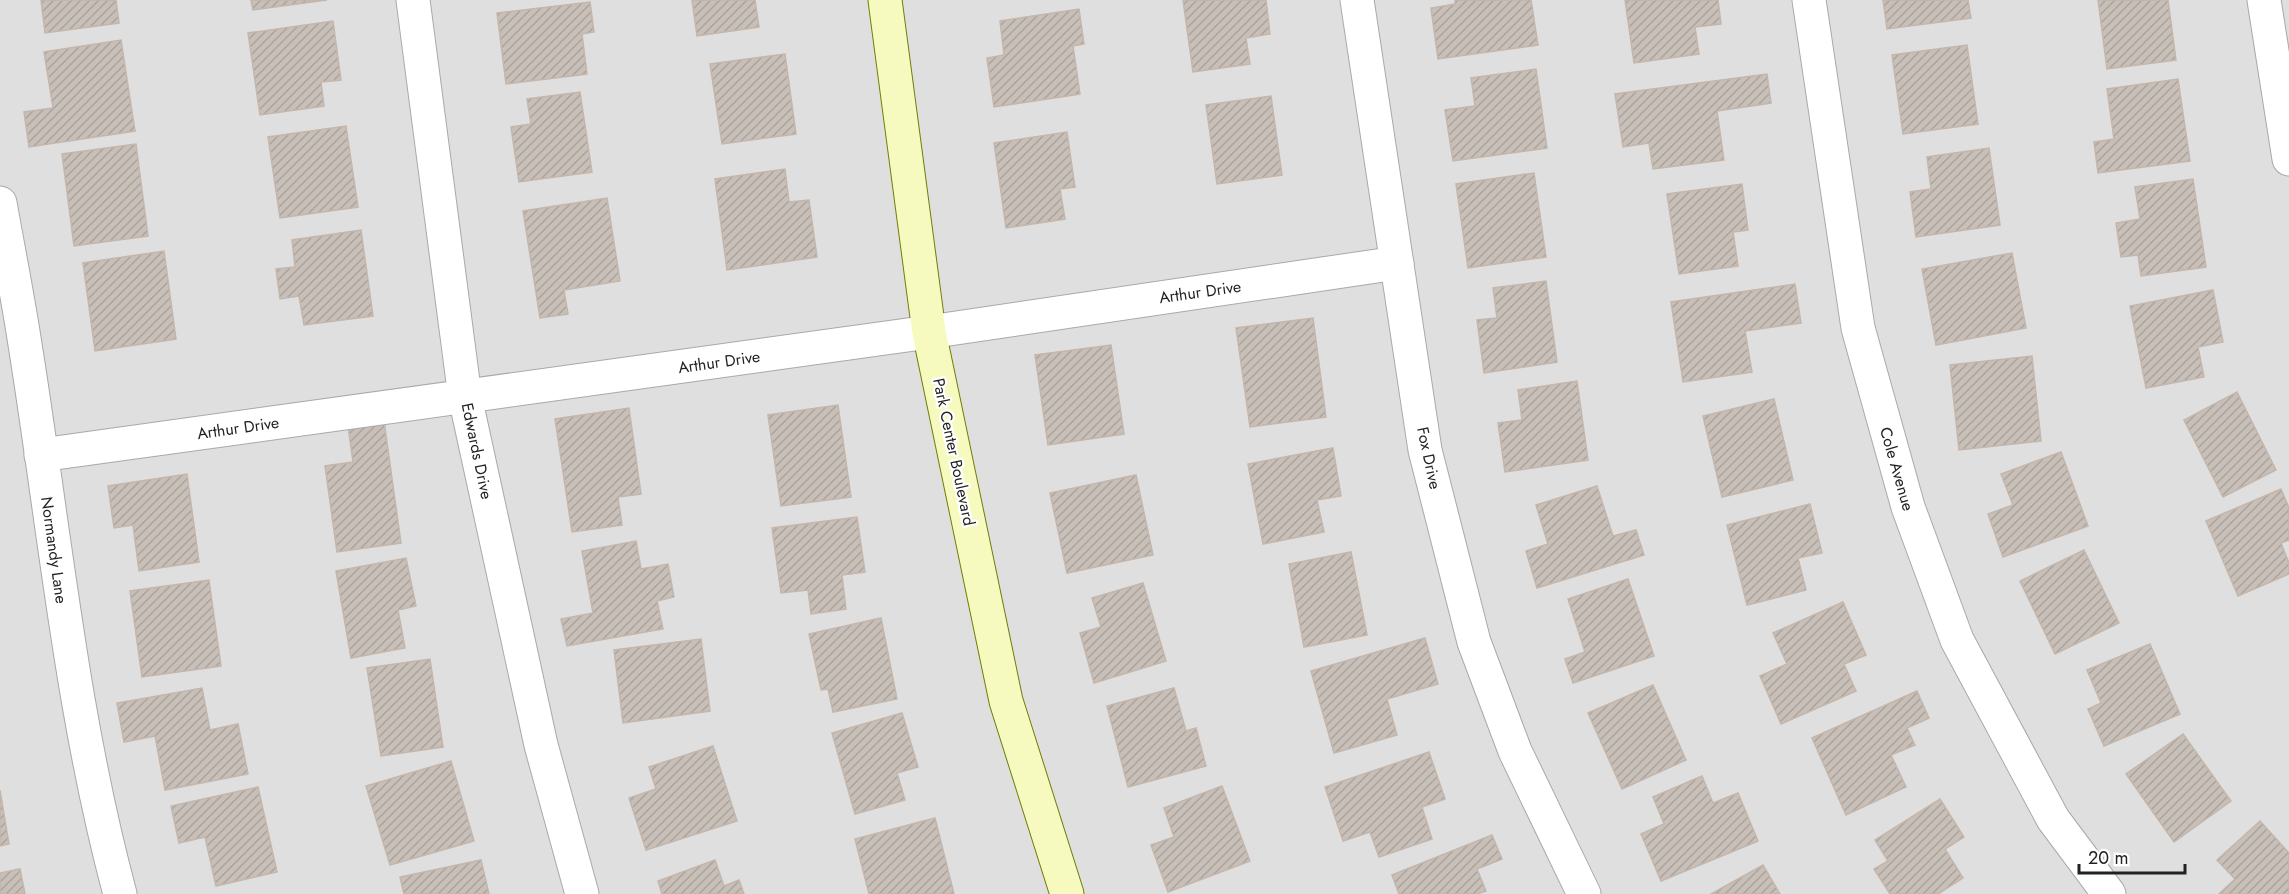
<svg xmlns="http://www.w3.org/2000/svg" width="2289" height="894" font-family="Jost,sans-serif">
<defs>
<pattern id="building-hatch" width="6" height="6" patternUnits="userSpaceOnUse" patternTransform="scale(1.5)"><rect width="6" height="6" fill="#c7bfb8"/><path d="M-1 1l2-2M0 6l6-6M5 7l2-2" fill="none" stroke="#aba49e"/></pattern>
</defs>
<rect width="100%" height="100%" fill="#f2efe9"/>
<rect fill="#e0dfdf" x="0" y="0" width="2289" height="894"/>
<g fill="url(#building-hatch)" stroke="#c4b6ab" stroke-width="1.5">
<polygon points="41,0 116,0 119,23 45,33"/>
<polygon points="251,0 327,0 253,10"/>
<polygon points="692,0 755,0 759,27 697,36"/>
<polygon points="1183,0 1266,0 1270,34 1246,38 1250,64 1193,72"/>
<polygon points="1455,0 1531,0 1538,45 1438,59 1431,8 1455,4"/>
<polygon points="1625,0 1718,0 1721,24 1695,27 1699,54 1634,63"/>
<polygon points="1883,0 1968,0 1971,18 1887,29"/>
<polygon points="2098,0 2168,0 2176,60 2107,69"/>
<polygon points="590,2 594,32 582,34 587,74 506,84 497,13"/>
<polygon points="1079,9 1084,44 1073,46 1080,94 994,107 987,58 1004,55 1000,21"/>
<polygon points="333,21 341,80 321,82 324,106 260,115 248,33"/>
<polygon points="121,40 135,131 29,147 24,112 53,108 44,52"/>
<polygon points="1967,45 1978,124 1903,134 1892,55"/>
<polygon points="785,54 796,134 722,144 710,64"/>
<polygon points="1536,69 1547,148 1453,161 1445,110 1475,106 1471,78"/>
<polygon points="1767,74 1771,103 1717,111 1724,160 1653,169 1649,143 1623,147 1615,94"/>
<polygon points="2178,79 2190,161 2098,173 2094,142 2114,139 2107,89"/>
<polygon points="580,92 592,172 519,182 511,127 531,124 527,99"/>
<polygon points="1271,96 1282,175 1217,184 1206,105"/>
<polygon points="346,126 358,207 280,218 268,137"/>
<polygon points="1067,132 1075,187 1060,189 1065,219 1006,228 994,143"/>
<polygon points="136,144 148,236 74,246 62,154"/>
<polygon points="1989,148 2000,225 1916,237 1910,192 1931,189 1927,157"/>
<polygon points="785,169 789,202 809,200 817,257 727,270 715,179"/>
<polygon points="1534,173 1546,257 1468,268 1456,184"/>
<polygon points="2193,179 2206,267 2141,276 2138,255 2121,257 2116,223 2140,219 2135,187"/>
<polygon points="1742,184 1748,230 1733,232 1738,266 1679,274 1667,194"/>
<polygon points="607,198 620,281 564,290 568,314 540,318 523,211"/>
<polygon points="361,230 373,316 304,325 299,296 280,299 276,269 295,267 292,240"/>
<polygon points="164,251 176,339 95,351 83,263"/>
<polygon points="2012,253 2026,328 1936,345 1922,269"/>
<polygon points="1546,281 1557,362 1484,373 1477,320 1497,318 1493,288"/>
<polygon points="1795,284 1801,323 1745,331 1752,372 1683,382 1671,302"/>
<polygon points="2213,290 2223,342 2198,347 2204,377 2146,388 2130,306"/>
<polygon points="1313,318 1326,417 1250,427 1236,328"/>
<polygon points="1111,345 1124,434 1048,445 1035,355"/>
<polygon points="2032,356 2041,441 1959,450 1950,365"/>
<polygon points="1577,381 1588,460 1505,472 1498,423 1522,420 1518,390"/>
<polygon points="2237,392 2276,470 2223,497 2184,420"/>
<polygon points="1774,399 1793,480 1722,497 1703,416"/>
<polygon points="838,405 851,497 781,506 768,415"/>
<polygon points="629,408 641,494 618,497 622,525 572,532 555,419"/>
<polygon points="384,421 401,543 337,552 325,466 353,462 348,426"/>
<polygon points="1333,448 1341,496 1317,500 1324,532 1263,544 1248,464"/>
<polygon points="2061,452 2088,526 2003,557 1988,514 2013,505 2001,474"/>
<polygon points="187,474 199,562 139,571 133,525 114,528 108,486"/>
<polygon points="1136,475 1153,555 1067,573 1050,493"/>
<polygon points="1597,486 1613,536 1636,530 1644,555 1537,588 1526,551 1548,544 1536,505"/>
<polygon points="2281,489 2289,508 2289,540 2281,543 2289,563 2289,574 2238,596 2206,521"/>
<polygon points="1810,504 1822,553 1798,558 1806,590 1747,605 1727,525"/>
<polygon points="857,517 865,572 842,575 846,609 811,614 808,590 781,593 772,528"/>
<polygon points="636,541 641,569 668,564 674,597 657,601 663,629 567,646 561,619 593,613 582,551"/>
<polygon points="2084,550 2119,623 2055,654 2020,581"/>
<polygon points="1351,552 1367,635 1304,647 1289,564"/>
<polygon points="406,558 416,606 398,610 405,648 351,658 336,571"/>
<polygon points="1628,579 1654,656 1573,683 1565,659 1585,652 1568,599"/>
<polygon points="209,580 221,666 142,677 130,591"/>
<polygon points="1143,583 1166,661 1094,683 1080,633 1101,627 1092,598"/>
<polygon points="1843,602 1866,655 1844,664 1856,691 1781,724 1760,676 1787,664 1773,633"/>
<polygon points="881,618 897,699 833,712 828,689 821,690 809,634"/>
<polygon points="1425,638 1438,684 1387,699 1397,735 1334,753 1311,671"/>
<polygon points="701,639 710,711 623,723 614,650"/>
<polygon points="2150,644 2180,714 2104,746 2088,709 2101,703 2087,670"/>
<polygon points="430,659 443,747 381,756 367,668"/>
<polygon points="1653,685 1686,760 1622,789 1588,713"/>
<polygon points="202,688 210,730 238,724 248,774 165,790 155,736 124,742 117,703"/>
<polygon points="1174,688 1186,731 1196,728 1206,766 1128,787 1107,706"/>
<polygon points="1917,691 1929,718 1907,728 1915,745 1891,755 1906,787 1846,815 1812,738"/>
<polygon points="902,713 918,767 897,773 905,800 855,814 832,733"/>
<polygon points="2183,734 2231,801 2174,842 2126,774"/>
<polygon points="713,746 737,821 646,850 629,798 656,789 649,767"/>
<polygon points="1429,752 1445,799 1422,807 1432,839 1379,857 1370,832 1343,841 1325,787"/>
<polygon points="451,761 474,841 390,865 366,786"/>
<polygon points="1702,776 1713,803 1738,793 1758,841 1661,881 1641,834 1664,824 1653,797"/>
<polygon points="1222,786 1250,861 1168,892 1151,845 1174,837 1164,808"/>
<polygon points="258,787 277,872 216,886 205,837 179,843 171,806"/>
<polygon points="0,790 9,844 0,846"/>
<polygon points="1940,799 1964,837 1945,849 1963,878 1938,894 1890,894 1874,869 1888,861 1875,840"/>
<polygon points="935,818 954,894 869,894 855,839"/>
<polygon points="2260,821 2289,853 2289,894 2219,894 2235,879 2217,860"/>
<polygon points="1492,835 1502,859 1477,869 1486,891 1477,894 1399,894 1392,875"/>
<polygon points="481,860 489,894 404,894 400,877"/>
<polygon points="715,860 724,886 739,880 744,894 662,894 658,881"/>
<polygon points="1763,865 1780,894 1711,894"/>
<polygon points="20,869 25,894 0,894 0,873"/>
</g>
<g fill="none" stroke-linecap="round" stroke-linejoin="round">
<defs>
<g id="street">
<polyline points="413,0 465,397 541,745 582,894"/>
<polyline points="1357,0 1425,450 1474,642 1515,751 1584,894"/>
<polyline points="1809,0 1858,328 1908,507 1957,640 2053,819 2109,894"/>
<polyline points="2264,0 2289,159"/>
<path d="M0 203C8 248 17 293 24 338 54 524 71 712 120 894"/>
<polyline points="41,455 929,332 1397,263"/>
</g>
<polyline id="secondary" points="885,0 929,332 1006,701 1067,894"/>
</defs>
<use href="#street" stroke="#a9a9a9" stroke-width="35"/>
<use href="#secondary" stroke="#707d05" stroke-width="35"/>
<use href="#street" stroke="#fff" stroke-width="33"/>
<use href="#secondary" stroke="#f7fabf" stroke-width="33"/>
</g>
<g text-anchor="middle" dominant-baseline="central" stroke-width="4.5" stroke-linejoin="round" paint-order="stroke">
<g font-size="16" fill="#222" stroke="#fff">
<text transform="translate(1200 292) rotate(-8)">Arthur Drive</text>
<text transform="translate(719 362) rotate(-8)">Arthur Drive</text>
<text transform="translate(238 428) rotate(-8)">Arthur Drive</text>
<text transform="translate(477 451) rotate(78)">Edwards Drive</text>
<text transform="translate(954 452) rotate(78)">Park Center Boulevard</text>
<text transform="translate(1429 458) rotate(78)">Fox Drive</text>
<text transform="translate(1897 469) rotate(74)">Cole Avenue</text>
<text transform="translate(54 550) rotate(82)">Normandy Lane</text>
</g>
</g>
<path d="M2079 864v9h106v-9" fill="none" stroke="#222222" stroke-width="3"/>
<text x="2088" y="864" font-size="18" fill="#222222" stroke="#ffffff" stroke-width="4.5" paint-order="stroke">20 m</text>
</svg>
